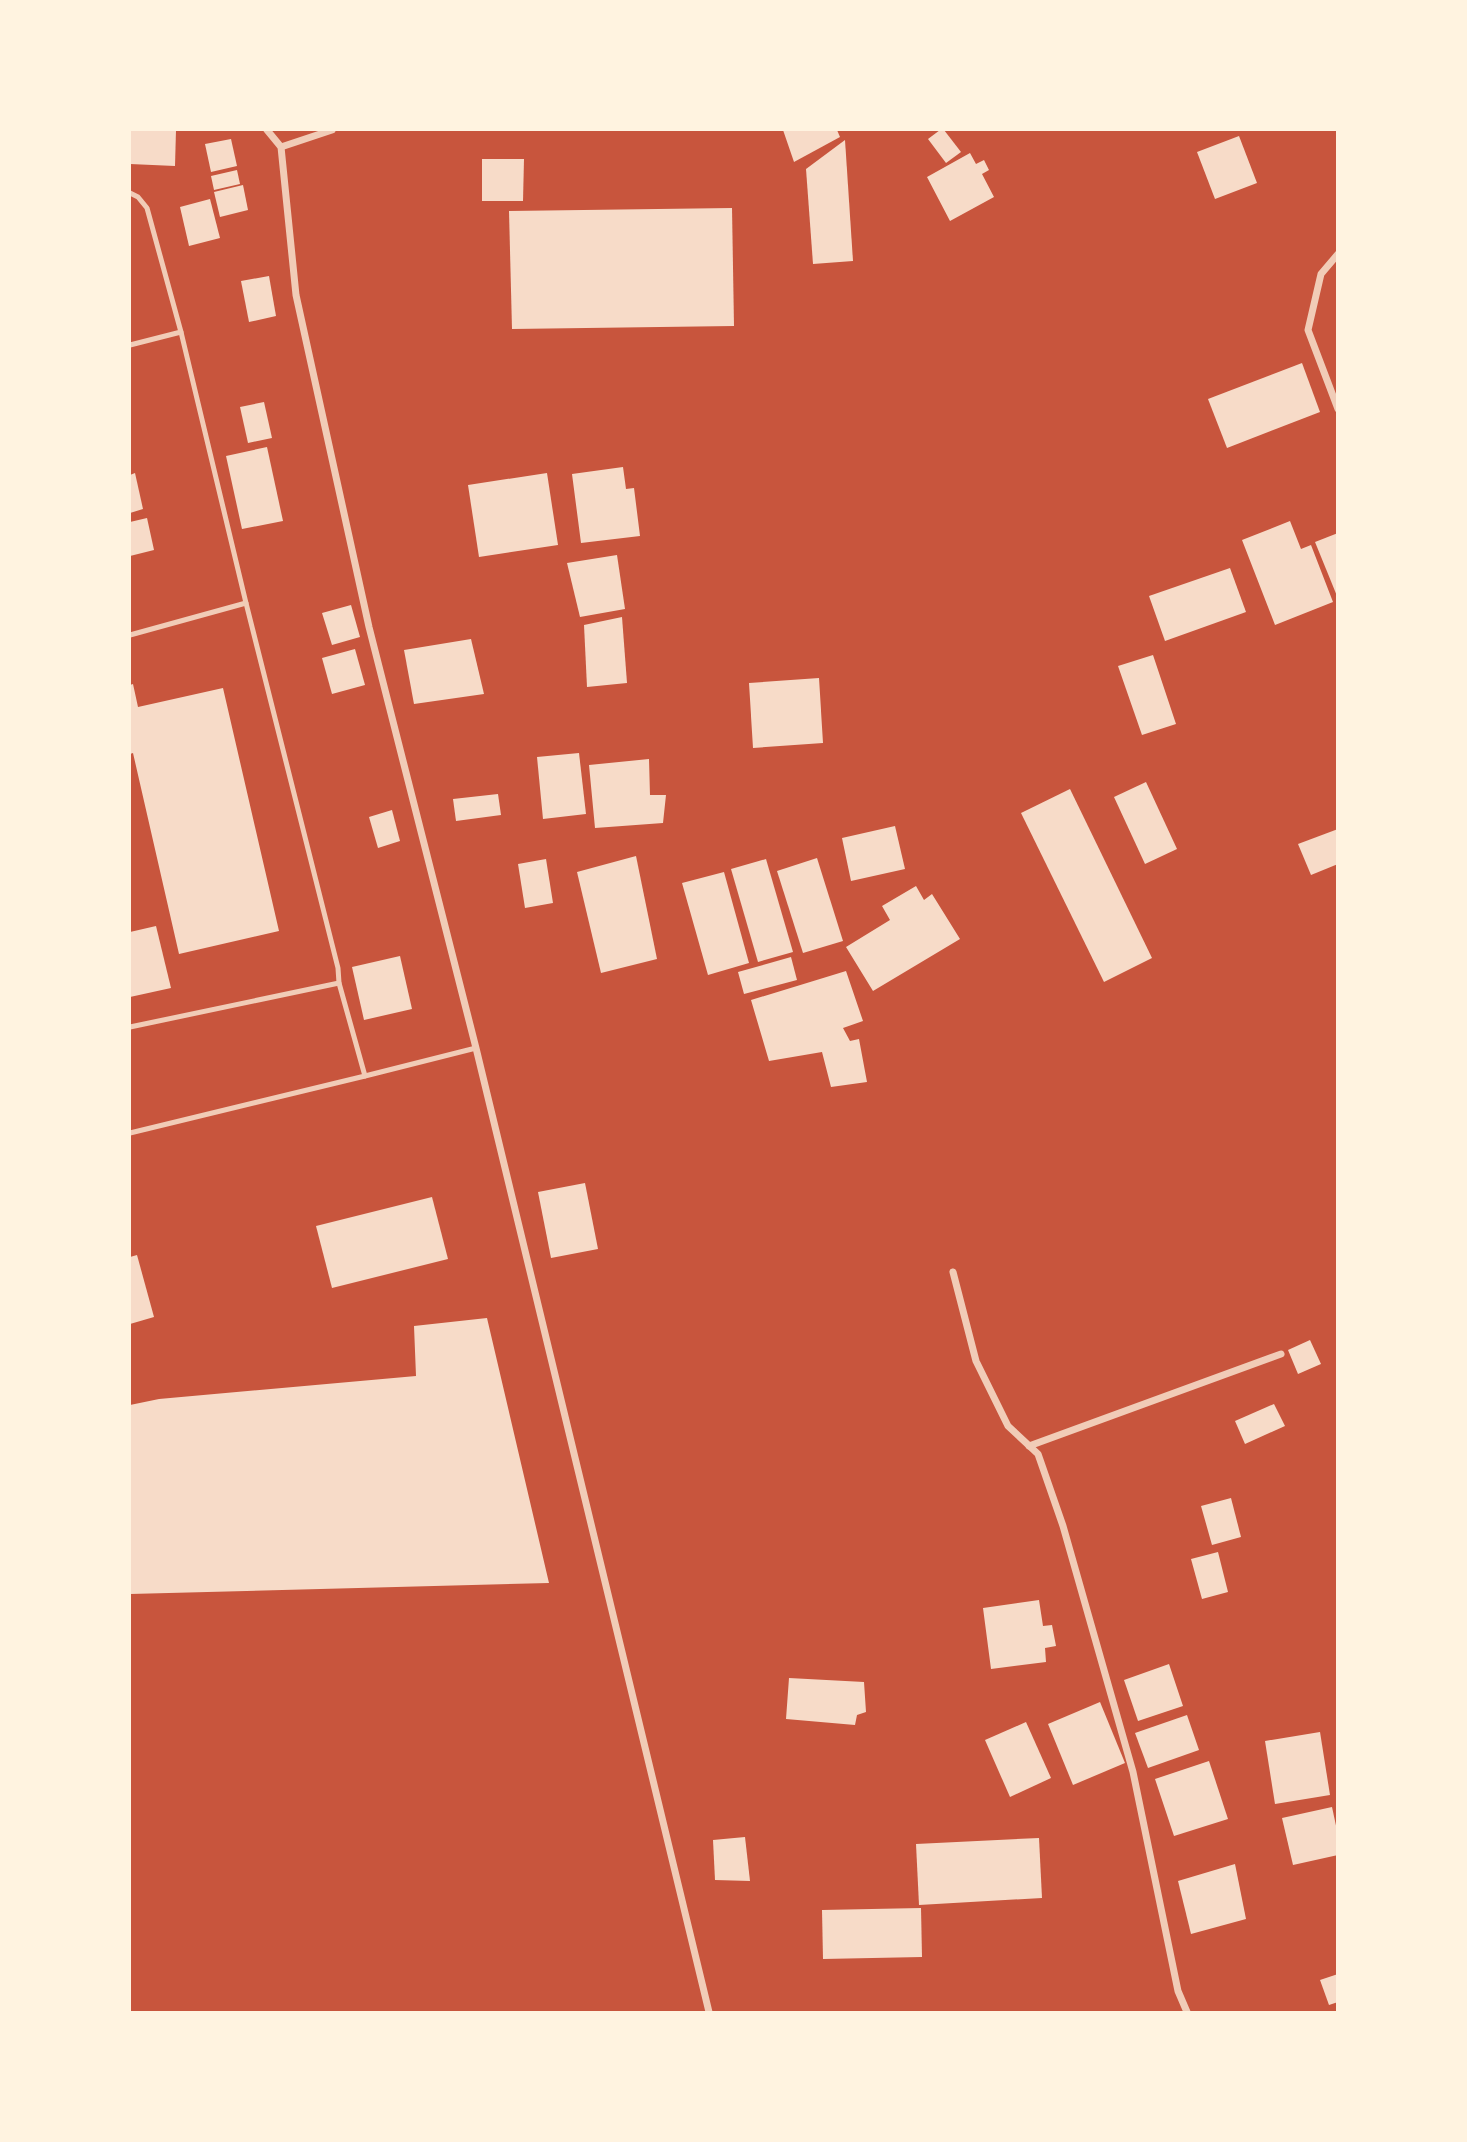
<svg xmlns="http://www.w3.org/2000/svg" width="1467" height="2142" font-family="'Source Sans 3',sans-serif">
<rect width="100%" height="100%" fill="#c8553d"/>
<g fill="#f7dbc8">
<polygon points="130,130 176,130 175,166 130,164"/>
<polygon points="783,130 837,130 840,137 794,162"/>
<polygon points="940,130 944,130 961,152 946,163 928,139"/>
<polygon points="1239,136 1257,183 1215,199 1197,152"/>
<polygon points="231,139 237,166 211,172 205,144"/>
<polygon points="845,140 853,261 813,264 806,169"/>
<polygon points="970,153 976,164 984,160 989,170 982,174 994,197 950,221 927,177"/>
<polygon points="482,159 524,159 523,201 482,201"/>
<polygon points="237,170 240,184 214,190 211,176"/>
<polygon points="243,185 248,210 220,217 214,192"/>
<polygon points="210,199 220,238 189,246 180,207"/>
<polygon points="732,208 734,326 512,329 509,211"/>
<polygon points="269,276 276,316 249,322 241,281"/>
<polygon points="1302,363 1320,412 1227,448 1208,399"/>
<polygon points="264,402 272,438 248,443 240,407"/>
<polygon points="267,447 283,521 242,529 226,456"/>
<polygon points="623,467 626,489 634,488 640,536 581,543 572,474"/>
<polygon points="135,473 143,509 130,513 130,475"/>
<polygon points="547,473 558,545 479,557 468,485"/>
<polygon points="147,518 154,550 130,556 130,522"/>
<polygon points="1290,521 1301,549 1311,545 1333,602 1275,625 1242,540"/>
<polygon points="1338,533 1338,596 1337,596 1315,542"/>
<polygon points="617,555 625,609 580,617 567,563"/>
<polygon points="1230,568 1246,612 1165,641 1149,596"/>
<polygon points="351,605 360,637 332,645 322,613"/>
<polygon points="622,617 627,683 587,687 584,625"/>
<polygon points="471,639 484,694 414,704 404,650"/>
<polygon points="355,649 365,685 332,694 322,658"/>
<polygon points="1153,655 1176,724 1142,735 1118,666"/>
<polygon points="819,678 823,743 753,748 749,683"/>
<polygon points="133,684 138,707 223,688 279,931 179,954 133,753 130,754 130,685"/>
<polygon points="579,753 586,814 543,819 537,757"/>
<polygon points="649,759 650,795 666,795 663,823 595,828 589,765"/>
<polygon points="1146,782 1177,849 1145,864 1114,797"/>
<polygon points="1070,789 1152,958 1104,982 1021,813"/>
<polygon points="498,794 501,815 456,821 453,799"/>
<polygon points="392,810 400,841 378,848 369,817"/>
<polygon points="895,826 905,869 851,881 842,838"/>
<polygon points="1338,829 1338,864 1311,875 1298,844"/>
<polygon points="636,856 657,959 601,973 577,872"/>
<polygon points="817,858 843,941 803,953 777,871"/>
<polygon points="546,859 553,903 525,908 518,864"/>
<polygon points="766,859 793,952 758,962 731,869"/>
<polygon points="724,872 749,963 708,975 682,883"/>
<polygon points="916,886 924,900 932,894 960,939 873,991 846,947 890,920 882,906"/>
<polygon points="156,926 171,988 130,997 130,932"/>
<polygon points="400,956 412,1009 364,1020 352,967"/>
<polygon points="791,957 797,980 744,994 738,972"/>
<polygon points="846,971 863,1021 843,1028 850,1041 859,1039 867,1082 831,1087 822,1052 769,1061 751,1000"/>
<polygon points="585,1183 598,1249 551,1258 538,1192"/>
<polygon points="432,1197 448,1259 332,1288 316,1226"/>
<polygon points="137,1255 154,1317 130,1324 130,1257"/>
<polygon points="487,1318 549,1583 130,1594 130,1405 159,1399 416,1376 414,1326"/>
<polygon points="1310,1340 1321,1364 1298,1374 1288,1350"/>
<polygon points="1274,1404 1285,1426 1245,1444 1235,1421"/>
<polygon points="1231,1498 1241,1537 1212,1545 1201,1506"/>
<polygon points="1218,1552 1228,1592 1202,1599 1191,1559"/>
<polygon points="1039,1600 1043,1626 1052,1625 1056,1646 1045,1648 1046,1662 991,1669 983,1608"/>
<polygon points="1169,1664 1183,1706 1138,1721 1124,1680"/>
<polygon points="789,1678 864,1682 866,1712 857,1715 855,1725 786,1719"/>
<polygon points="1100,1702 1125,1763 1073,1785 1048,1724"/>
<polygon points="1187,1715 1199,1750 1148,1768 1135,1733"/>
<polygon points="1026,1722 1051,1778 1010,1797 985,1740"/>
<polygon points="1320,1732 1330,1795 1275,1804 1265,1741"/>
<polygon points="1209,1761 1228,1819 1174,1836 1155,1779"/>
<polygon points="1332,1807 1338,1835 1338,1855 1293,1865 1282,1818"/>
<polygon points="745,1837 750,1881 715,1880 713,1840"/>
<polygon points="1039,1838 1042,1898 919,1905 916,1844"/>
<polygon points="1235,1864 1246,1919 1191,1934 1178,1881"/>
<polygon points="921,1908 922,1957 823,1959 822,1910"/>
<polygon points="1338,1974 1338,2002 1329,2005 1320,1980"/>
</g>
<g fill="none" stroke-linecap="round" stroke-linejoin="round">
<g stroke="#f1ccb7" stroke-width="5">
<polyline points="130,193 138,197 147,208 181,332 246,603 130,635"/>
<polyline points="130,345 181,332"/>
<polyline points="130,1027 339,983"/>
<polyline points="365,1076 476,1048"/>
<polyline points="130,1133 365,1076 339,983 338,968 246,603"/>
</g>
<g stroke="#f1ccb7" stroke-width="7">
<polyline points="267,130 281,147 296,295 369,627 476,1048 709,2012"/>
<polyline points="281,147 332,130"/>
<polyline points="1338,254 1321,274 1308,330 1338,409"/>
<polyline points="953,1272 976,1361 1008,1426 1038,1454 1063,1526 1133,1772 1178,1991 1187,2012"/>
<polyline points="1029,1446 1281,1354"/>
</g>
</g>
<rect width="1467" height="2142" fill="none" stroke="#fff3e0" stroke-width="262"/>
</svg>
